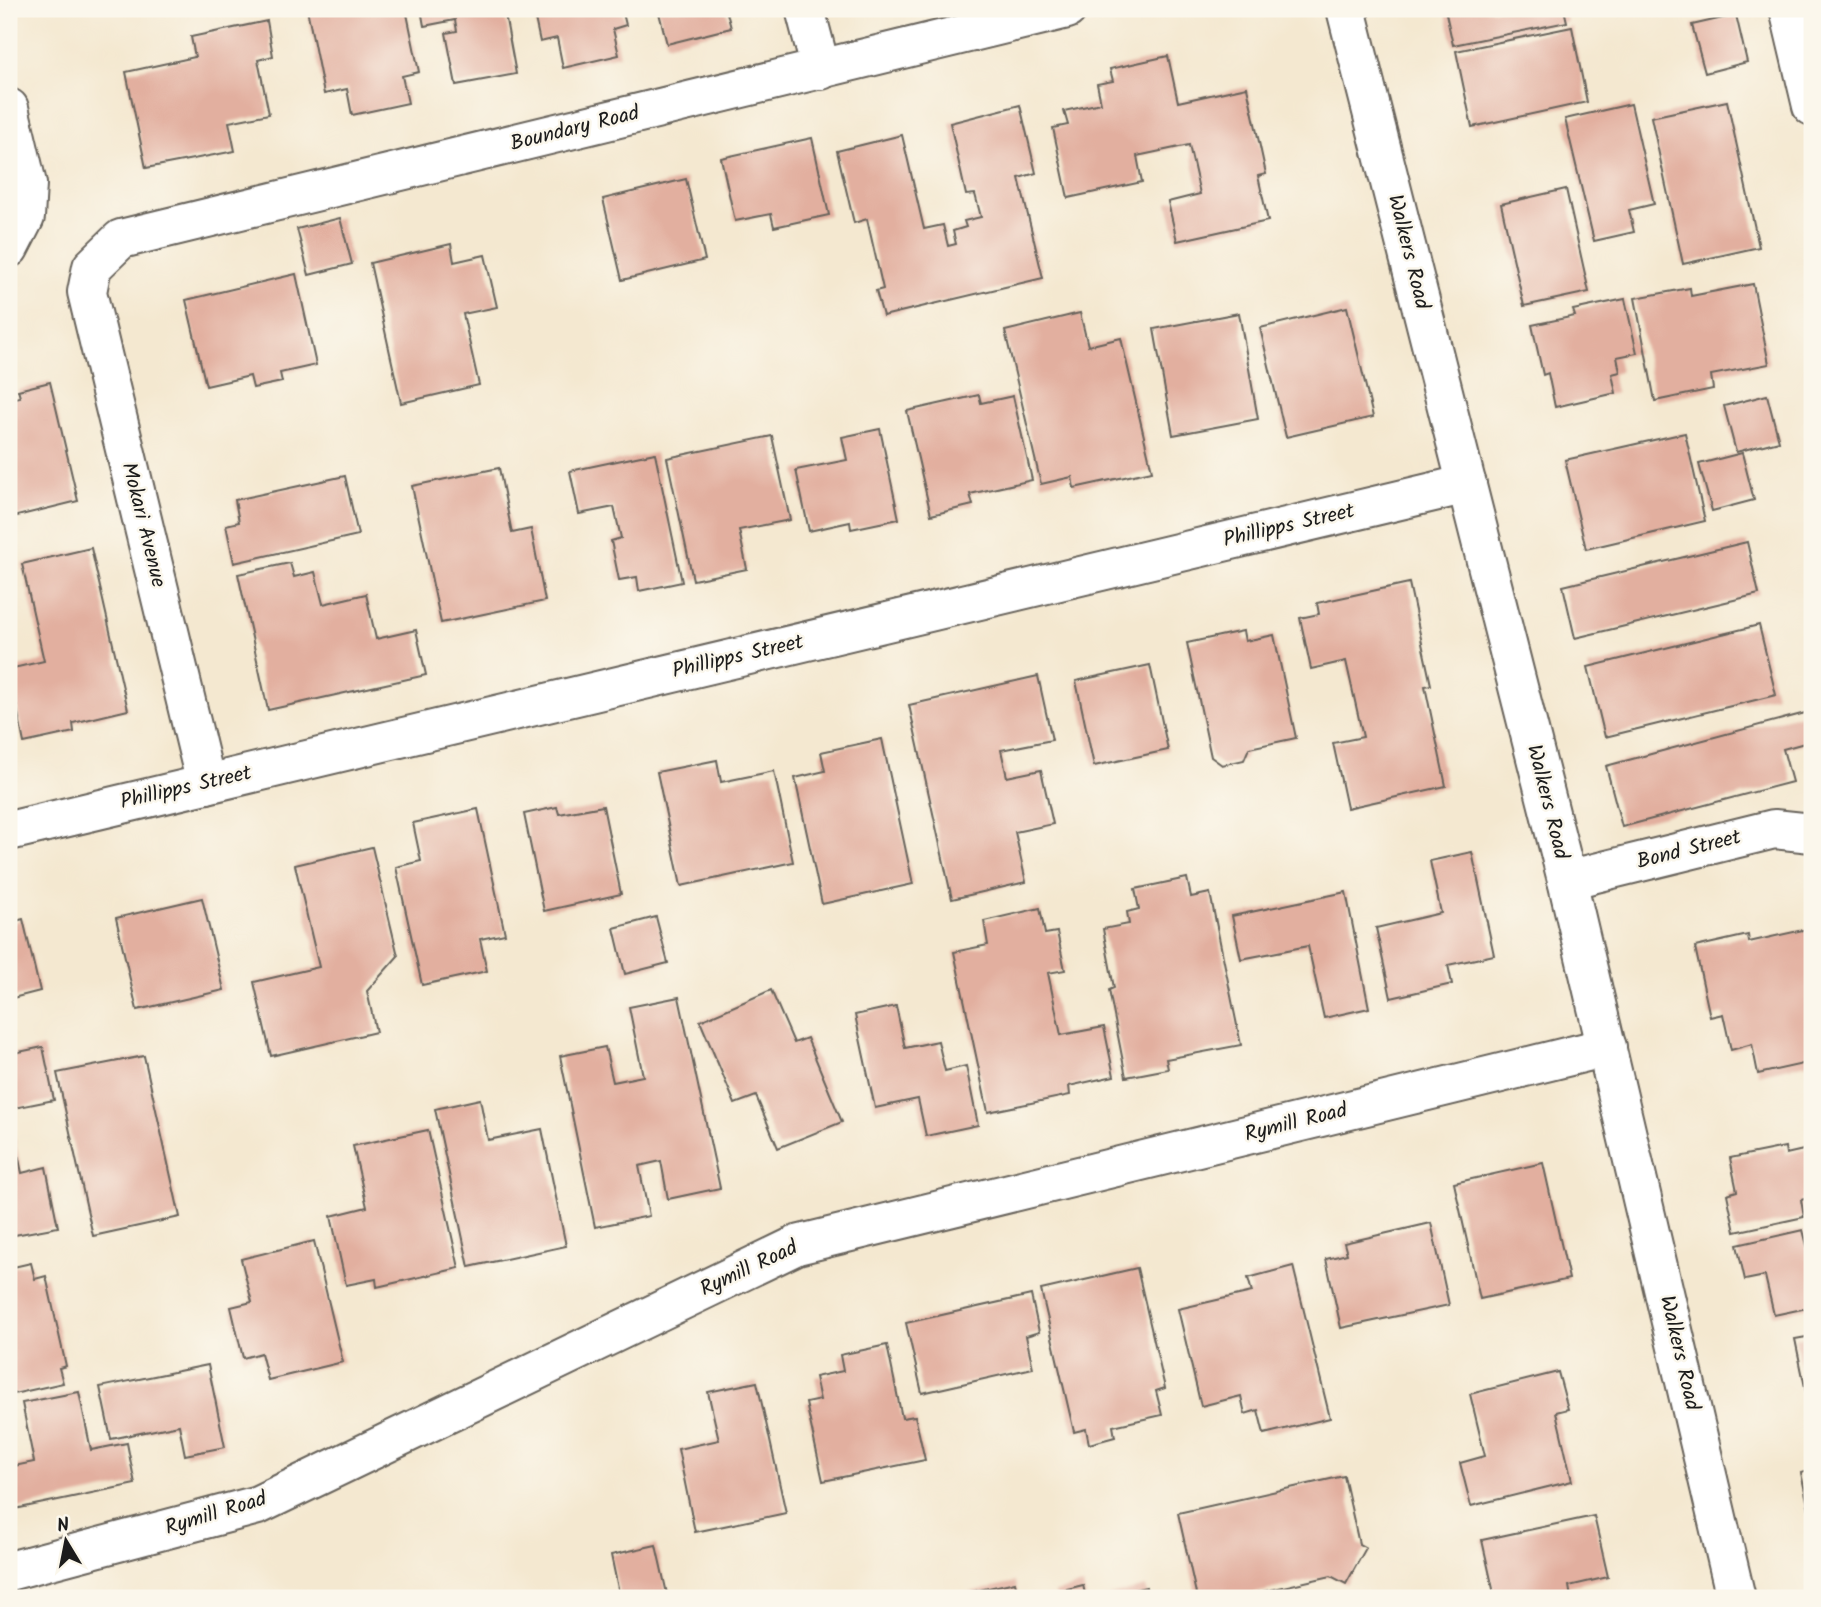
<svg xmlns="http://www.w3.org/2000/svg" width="1821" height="1607" font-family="Kalam,sans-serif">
<rect width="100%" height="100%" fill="#fbf7ec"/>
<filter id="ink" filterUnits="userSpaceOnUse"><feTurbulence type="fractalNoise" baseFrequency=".0143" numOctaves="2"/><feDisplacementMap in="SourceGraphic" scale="14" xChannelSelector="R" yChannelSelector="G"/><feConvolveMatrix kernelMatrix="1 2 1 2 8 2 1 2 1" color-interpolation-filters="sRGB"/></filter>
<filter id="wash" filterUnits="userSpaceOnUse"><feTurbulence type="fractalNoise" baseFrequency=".00686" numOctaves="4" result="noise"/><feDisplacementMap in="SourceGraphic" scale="28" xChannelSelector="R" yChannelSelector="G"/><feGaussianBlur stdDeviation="1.57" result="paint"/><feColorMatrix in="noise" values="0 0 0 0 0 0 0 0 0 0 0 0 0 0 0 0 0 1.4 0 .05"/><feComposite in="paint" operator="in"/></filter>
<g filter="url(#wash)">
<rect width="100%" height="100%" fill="#f4e8d0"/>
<g id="blocks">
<g fill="#e2af9f">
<polygon points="307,9 406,9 419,72 402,76 408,103 352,115 347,89 324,94"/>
<polygon points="421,9 504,9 516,74 456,85 446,33 457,31 455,20 424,26"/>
<polygon points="533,9 622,9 626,25 613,29 619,55 563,68 557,38 540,42"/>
<polygon points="658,9 726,9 731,28 667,44"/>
<polygon points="1445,9 1564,9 1567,22 1453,45"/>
<polygon points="1736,15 1747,62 1705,73 1692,25"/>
<polygon points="267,21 273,56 258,60 269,114 229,122 235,151 146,168 126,72 195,57 191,37"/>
<polygon points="1572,27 1587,102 1472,127 1456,51"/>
<polygon points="1168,56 1178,102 1247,87 1266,174 1258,176 1268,221 1177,241 1168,202 1200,194 1189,145 1137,156 1142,182 1068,198 1053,128 1068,125 1064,111 1101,103 1097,84 1113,81 1110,69"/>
<polygon points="1727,101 1759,247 1683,264 1651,117"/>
<polygon points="1631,104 1654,204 1629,210 1634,232 1594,241 1565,119"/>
<polygon points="1020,105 1036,173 1019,178 1043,278 883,316 876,291 883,289 867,219 854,223 837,151 902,135 924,229 943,225 948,246 956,244 953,231 966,227 964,221 981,217 975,194 966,195 950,123"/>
<polygon points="812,138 829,215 774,227 771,214 735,221 721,158"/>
<polygon points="686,179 705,260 622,280 603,199"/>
<polygon points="1566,189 1589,292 1524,306 1501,204"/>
<polygon points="340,218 352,264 309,275 297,229"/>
<polygon points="451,244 454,262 485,255 497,307 463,314 479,385 401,403 370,263"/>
<polygon points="296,274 316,365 280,373 282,382 253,388 250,376 206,386 186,300"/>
<polygon points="1753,284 1769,364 1711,375 1713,389 1655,401 1635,298 1690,288 1691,296"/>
<polygon points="1625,299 1637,353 1617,357 1620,372 1612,374 1616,393 1555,407 1548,373 1543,375 1532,325 1575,316 1573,310"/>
<polygon points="1347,307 1373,417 1286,437 1260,328"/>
<polygon points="1080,313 1088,346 1121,338 1152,471 1074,488 1072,477 1041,484 1005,331"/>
<polygon points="1239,313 1258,419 1173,435 1154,329"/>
<polygon points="50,382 78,501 9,518 9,399 20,397 18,390"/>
<polygon points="979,395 981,403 1013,396 1032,480 970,494 973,505 931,515 907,411"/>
<polygon points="1767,395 1779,441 1736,452 1724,406"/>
<polygon points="880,429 899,519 851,529 850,522 809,531 796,470 847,460 842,437"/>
<polygon points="1685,433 1705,521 1586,549 1565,460"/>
<polygon points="772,436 790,520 739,530 747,569 693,580 667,458"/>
<polygon points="655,453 682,582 639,591 637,577 619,580 611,541 621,538 614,507 579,514 570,471"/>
<polygon points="1742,453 1754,500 1712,511 1699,464"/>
<polygon points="499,468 512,533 531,529 545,601 441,623 412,486"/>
<polygon points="345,476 358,535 234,563 226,525 239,522 235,500"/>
<polygon points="1747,542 1759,594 1575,638 1563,586"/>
<polygon points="91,548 128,710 73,723 74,732 24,743 9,669 44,661 22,564"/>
<polygon points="290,563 294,577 315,572 323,604 366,594 376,639 416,630 426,675 268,710 238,574"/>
<polygon points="1409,583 1431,685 1425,686 1446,786 1347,808 1333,743 1363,737 1346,661 1311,669 1300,618 1319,614 1317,603"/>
<polygon points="1759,625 1776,695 1605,737 1588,667"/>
<polygon points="1243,631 1245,641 1274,635 1296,738 1249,748 1244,760 1222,765 1211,757 1187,643"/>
<polygon points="1150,665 1168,750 1094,766 1076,681"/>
<polygon points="1038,676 1052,740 1001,750 1007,777 1041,770 1053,824 1015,832 1026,882 952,899 909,705"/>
<polygon points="1809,712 1812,726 1812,741 1783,749 1792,782 1622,827 1606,766"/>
<polygon points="882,739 913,884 822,904 795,778 825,771 821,752"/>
<polygon points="717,760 721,782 774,771 793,862 681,886 657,772"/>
<polygon points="603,806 621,894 544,911 524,814 557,807 559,814"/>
<polygon points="478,809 505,934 480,939 487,971 422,985 396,867 421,861 413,823"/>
<polygon points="372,847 398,956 367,991 376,1032 271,1056 254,982 319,967 295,865"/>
<polygon points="1472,852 1494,955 1448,965 1452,984 1391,998 1376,928 1441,913 1430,861"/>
<polygon points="1187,878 1191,897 1210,893 1241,1045 1166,1059 1168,1069 1126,1077 1109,990 1114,988 1103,929 1129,924 1127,912 1139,909 1135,889"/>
<polygon points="1346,892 1369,1008 1324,1018 1308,946 1241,959 1232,916"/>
<polygon points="202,898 224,990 137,1010 116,918"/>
<polygon points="1040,908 1045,934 1057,932 1065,970 1048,973 1061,1035 1104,1027 1114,1076 1069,1086 1070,1095 988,1112 954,952 988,945 984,921"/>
<polygon points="656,917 668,963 625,974 614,928"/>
<polygon points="23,919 40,991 9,999 9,923"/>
<polygon points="1812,928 1812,1062 1758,1074 1752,1044 1731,1050 1723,1014 1710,1017 1695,947 1748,935 1749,942"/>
<polygon points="771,990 794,1043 807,1038 842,1122 778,1148 756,1096 735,1104 700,1021"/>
<polygon points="679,997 720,1188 668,1199 661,1161 639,1166 649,1216 595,1227 560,1056 605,1047 613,1082 643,1076 629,1007"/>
<polygon points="896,1006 905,1048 938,1041 945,1071 966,1066 978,1125 926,1136 918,1099 875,1108 855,1015"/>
<polygon points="43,1047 54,1100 9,1109 9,1054"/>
<polygon points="144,1056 180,1217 93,1236 57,1073"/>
<polygon points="480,1099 488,1140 542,1129 566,1246 469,1267 435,1109"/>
<polygon points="9,1112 22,1173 46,1167 58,1227 9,1236"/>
<polygon points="428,1130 459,1268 377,1287 376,1279 346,1285 331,1216 367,1207 353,1146"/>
<polygon points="1785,1147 1786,1154 1812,1148 1812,1197 1801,1200 1804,1217 1735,1232 1727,1194 1737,1191 1730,1158"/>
<polygon points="1543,1163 1569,1279 1480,1299 1454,1183"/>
<polygon points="1431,1223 1449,1305 1341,1328 1326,1259 1347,1254 1344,1243"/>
<polygon points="1803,1230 1808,1249 1812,1248 1812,1307 1774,1315 1765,1276 1745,1280 1737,1245"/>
<polygon points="314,1241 343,1362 268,1380 261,1353 243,1358 231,1307 252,1302 241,1259"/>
<polygon points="31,1263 35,1279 46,1276 66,1366 59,1368 63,1383 9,1395 9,1268"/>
<polygon points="1293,1266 1330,1418 1264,1434 1258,1410 1245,1414 1241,1396 1201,1406 1178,1309 1252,1292 1248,1278"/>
<polygon points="1137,1268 1165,1388 1156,1391 1162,1415 1113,1426 1115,1437 1089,1444 1086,1429 1074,1432 1041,1290"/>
<polygon points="1031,1295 1039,1332 1026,1336 1033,1368 922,1393 906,1323"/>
<polygon points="1812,1336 1812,1416 1811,1416 1795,1339"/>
<polygon points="887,1345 902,1418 915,1416 925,1460 823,1481 806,1403 820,1400 815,1377 843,1371 840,1355"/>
<polygon points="208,1365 225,1447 185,1455 179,1425 111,1439 100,1387"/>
<polygon points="1558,1372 1568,1409 1556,1412 1572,1481 1471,1506 1460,1463 1485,1456 1470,1394"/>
<polygon points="757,1382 786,1513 695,1532 678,1449 719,1440 708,1392"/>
<polygon points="79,1392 91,1450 127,1443 135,1484 15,1509 9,1467 34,1462 22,1403"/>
<polygon points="1812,1470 1812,1519 1811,1519 1801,1473"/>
<polygon points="1344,1476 1359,1544 1366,1548 1346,1584 1331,1576 1235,1598 1197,1598 1178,1513"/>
<polygon points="1594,1516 1608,1577 1569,1586 1571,1598 1495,1598 1482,1540"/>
<polygon points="656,1545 668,1598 620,1598 611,1555"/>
<polygon points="1015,1582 1019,1598 949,1598 949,1597"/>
<polygon points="1083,1585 1086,1598 1056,1598 1055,1592"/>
<polygon points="1146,1587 1148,1598 1105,1598 1105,1597"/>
</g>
</g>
</g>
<g filter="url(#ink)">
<use href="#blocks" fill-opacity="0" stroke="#68635b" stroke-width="2"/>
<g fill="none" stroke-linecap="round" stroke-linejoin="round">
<defs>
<g id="street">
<polyline points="805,9 821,70"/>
<polyline points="1346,9 1567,880 1736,1598"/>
<polyline points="1789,9 1812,106"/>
<polyline points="206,784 87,292 92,267 121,239 1067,9"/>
<polyline points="9,831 1467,484"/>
<polyline points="1567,880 1774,829 1812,833"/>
<polyline points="9,1571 258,1505 797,1245 1607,1047"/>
</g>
<polyline id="secondary" points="9,108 27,184 25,217 9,248"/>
</defs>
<use href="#street" stroke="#68635b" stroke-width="42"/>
<use href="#secondary" stroke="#68635b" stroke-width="42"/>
<use href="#street" stroke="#fff" stroke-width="38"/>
<use href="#secondary" stroke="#fff" stroke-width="38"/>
</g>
</g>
<g text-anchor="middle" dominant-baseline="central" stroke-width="5" stroke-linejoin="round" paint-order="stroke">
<g font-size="21" fill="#1c1c1c" stroke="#fbf7ec">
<text transform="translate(575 129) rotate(-14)">Boundary Road</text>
<text transform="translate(1408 252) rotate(76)">Walkers Road</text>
<text transform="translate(143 525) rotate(76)">Mokari Avenue</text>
<text transform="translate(1289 526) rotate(-13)">Phillipps Street</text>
<text transform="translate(738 657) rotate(-13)">Phillipps Street</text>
<text transform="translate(186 788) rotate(-13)">Phillipps Street</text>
<text transform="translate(1547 802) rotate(76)">Walkers Road</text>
<text transform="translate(1689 850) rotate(-14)">Bond Street</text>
<text transform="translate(1296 1123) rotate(-14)">Rymill Road</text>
<text transform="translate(749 1269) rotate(-25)">Rymill Road</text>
<text transform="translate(1679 1353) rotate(77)">Walkers Road</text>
<text transform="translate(216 1514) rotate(-17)">Rymill Road</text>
</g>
</g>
<rect width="1821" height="1607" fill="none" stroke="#fbf7ec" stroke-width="35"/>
<g transform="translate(66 1541) rotate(350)" stroke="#fbf7ec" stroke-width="5" paint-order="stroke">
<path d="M0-5L12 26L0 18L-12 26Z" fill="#1c1c1c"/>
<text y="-10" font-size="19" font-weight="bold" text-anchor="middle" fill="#1c1c1c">N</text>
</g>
</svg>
